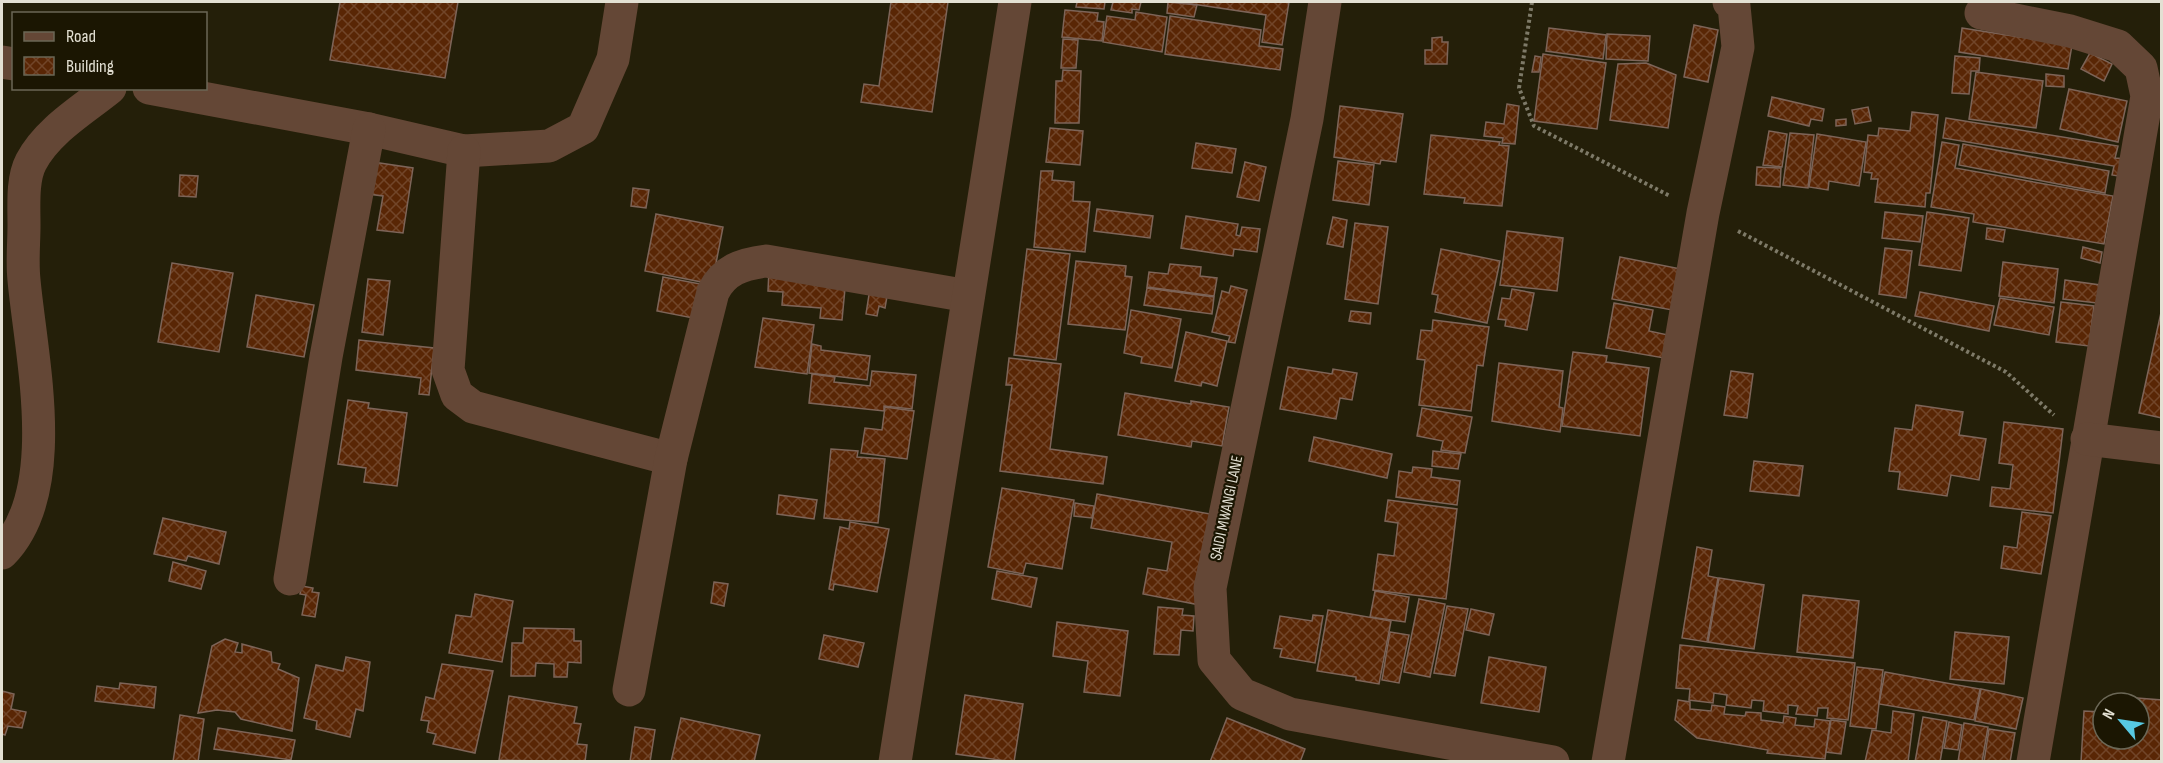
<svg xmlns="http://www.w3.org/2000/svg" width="2163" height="763" font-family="'Sofia Sans Condensed',sans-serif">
<defs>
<pattern id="building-cross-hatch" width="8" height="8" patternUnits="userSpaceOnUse" patternTransform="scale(1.5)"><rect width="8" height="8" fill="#592605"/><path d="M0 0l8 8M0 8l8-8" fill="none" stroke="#714529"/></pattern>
</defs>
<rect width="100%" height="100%" fill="#241f09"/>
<g fill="url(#building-cross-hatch)" stroke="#7d6458" stroke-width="1.5">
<polygon points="340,2 458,2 445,78 330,60"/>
<polygon points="891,2 948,2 932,112 861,102 864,84 879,86"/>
<polygon points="1077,2 1105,2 1104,9 1076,7"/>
<polygon points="1113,2 1141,2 1139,10 1132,9 1132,13 1111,10"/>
<polygon points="1168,2 1197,5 1194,17 1167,13"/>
<polygon points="1179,2 1289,2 1282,45 1262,42 1266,15"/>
<polygon points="1065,10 1098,13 1097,21 1104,22 1102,41 1062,37"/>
<polygon points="1136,12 1167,17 1162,52 1103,42 1107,16 1135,20"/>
<polygon points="1170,16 1261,30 1259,46 1283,49 1280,70 1165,54"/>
<polygon points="1694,25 1718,30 1708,82 1684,77"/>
<polygon points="1549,28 1606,35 1603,59 1546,51"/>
<polygon points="1962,28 2072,45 2068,69 1959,52"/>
<polygon points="1607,34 1650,36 1648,61 1606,59"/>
<polygon points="1442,37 1442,42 1448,42 1447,64 1425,64 1425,50 1432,50 1432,38"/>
<polygon points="1063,39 1078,40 1076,68 1061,68"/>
<polygon points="2090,53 2112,64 2104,81 2081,69"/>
<polygon points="1543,54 1606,63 1597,129 1534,121"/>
<polygon points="1535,56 1541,57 1539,72 1532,72"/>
<polygon points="1955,56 1980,58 1979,71 1971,71 1969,94 1952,93"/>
<polygon points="1646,63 1676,75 1668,128 1610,120 1618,64"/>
<polygon points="1063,70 1081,71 1079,123 1055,123 1056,81 1062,81"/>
<polygon points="1976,72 2043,81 2036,128 1969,119"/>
<polygon points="2046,74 2064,76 2064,87 2046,86"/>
<polygon points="2069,89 2127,101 2118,142 2060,129"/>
<polygon points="1772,97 1824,109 1822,121 1811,119 1809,126 1768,116"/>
<polygon points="1507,104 1519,106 1515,144 1502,143 1503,138 1484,136 1486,122 1504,124"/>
<polygon points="1340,106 1403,114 1396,162 1381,160 1380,164 1334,157"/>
<polygon points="1868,107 1871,121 1855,124 1852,110"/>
<polygon points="1912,112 1938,115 1930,193 1926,193 1925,207 1875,202 1878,179 1871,179 1872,173 1864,172 1868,135 1878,136 1879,128 1910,131"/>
<polygon points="1946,118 2118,146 2115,158 2127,159 2124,177 2112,175 2114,166 1943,138"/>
<polygon points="1846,119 1846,125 1836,126 1836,120"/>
<polygon points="1050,128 1083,131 1080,165 1046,162"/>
<polygon points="1769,131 1787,134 1782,167 1763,165"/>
<polygon points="1790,133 1814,135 1808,188 1783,185"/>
<polygon points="1817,134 1866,142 1859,186 1829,181 1828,190 1809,187"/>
<polygon points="1431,135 1500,142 1499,145 1509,146 1502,206 1464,203 1465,198 1424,194"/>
<polygon points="1942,142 1959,145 1955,168 2113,196 2104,244 1973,222 1974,214 1931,207"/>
<polygon points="1196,143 1236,149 1232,173 1192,168"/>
<polygon points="1963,144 2109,171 2105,193 1959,165"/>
<polygon points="1338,161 1374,165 1369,205 1333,200"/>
<polygon points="373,162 413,168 403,233 377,230 383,196 368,194"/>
<polygon points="1245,162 1266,167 1259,201 1237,197"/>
<polygon points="1757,167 1781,168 1780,187 1756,185"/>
<polygon points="1041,171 1053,171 1052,180 1074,182 1073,201 1090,202 1085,252 1034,247"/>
<polygon points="180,175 198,176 196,197 179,196"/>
<polygon points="633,188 649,190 646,208 631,206"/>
<polygon points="1097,209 1153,216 1150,238 1094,231"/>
<polygon points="1885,212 1923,216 1920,242 1882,238"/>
<polygon points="1927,212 1969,218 1961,271 1919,265"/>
<polygon points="656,214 723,227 712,284 645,271"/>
<polygon points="1186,216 1238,224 1236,235 1240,236 1242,227 1260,229 1257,252 1234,249 1233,256 1181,248"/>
<polygon points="1333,217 1347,220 1343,247 1327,244"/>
<polygon points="1355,223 1388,227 1378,304 1345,299"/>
<polygon points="1987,228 2005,230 2003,242 1986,239"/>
<polygon points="1507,231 1563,238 1557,291 1500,285"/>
<polygon points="2083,247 2102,252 2100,263 2081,258"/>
<polygon points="1885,248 1912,251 1906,298 1879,294"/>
<polygon points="1027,249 1070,254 1056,360 1014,355"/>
<polygon points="1441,249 1500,261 1487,323 1435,312 1438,295 1432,294"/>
<polygon points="1620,257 1681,269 1672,310 1612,299"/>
<polygon points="1076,261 1126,266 1125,276 1132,277 1125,330 1068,324"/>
<polygon points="2003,262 2058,269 2054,303 1999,296"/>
<polygon points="172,263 233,273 219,352 158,342"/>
<polygon points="1170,264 1201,267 1200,276 1217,278 1214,296 1147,287 1149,272 1168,274"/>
<polygon points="769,270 846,278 842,320 820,318 821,308 782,305 783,292 768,291"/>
<polygon points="663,277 711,286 703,320 657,311"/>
<polygon points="368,279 390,281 383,335 362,332"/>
<polygon points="2065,280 2100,285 2097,303 2063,299"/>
<polygon points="871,282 889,285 885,308 879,306 877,316 866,314"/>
<polygon points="1231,286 1247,290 1235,343 1228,342 1230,336 1212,332 1222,291 1229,293"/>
<polygon points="1147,288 1214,297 1212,314 1144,305"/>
<polygon points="1512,289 1534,293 1527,330 1505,326 1506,320 1498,319 1502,298 1510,299"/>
<polygon points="1920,292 1994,306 1989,331 1915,316"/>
<polygon points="256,295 314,305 304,357 247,347"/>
<polygon points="2000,298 2054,307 2049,335 1994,325"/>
<polygon points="2061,302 2094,306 2089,346 2056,342"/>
<polygon points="1614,303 1653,310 1649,331 1668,335 1664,358 1606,348"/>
<polygon points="2162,308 2162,418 2139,413"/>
<polygon points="1131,310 1181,319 1172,368 1141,363 1142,357 1124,353"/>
<polygon points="1351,311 1371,313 1370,324 1349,321"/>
<polygon points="763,318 814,325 807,374 755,367"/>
<polygon points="1433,320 1489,327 1483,366 1477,365 1471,411 1419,405 1425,360 1417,359 1421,330 1432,331"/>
<polygon points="1186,332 1227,341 1217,386 1202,382 1201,386 1175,381"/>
<polygon points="359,340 434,348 429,395 419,394 421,378 356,370"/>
<polygon points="812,344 821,346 821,350 870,356 867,380 809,373"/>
<polygon points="1573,352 1607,356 1606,362 1649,368 1640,436 1562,426"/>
<polygon points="1009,358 1061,364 1050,449 1107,457 1103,484 1000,471 1012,385 1006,385"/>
<polygon points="1499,363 1563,371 1559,407 1563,408 1560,432 1492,421"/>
<polygon points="1288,367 1332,374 1333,369 1357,373 1352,400 1340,398 1336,419 1280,409"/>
<polygon points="872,371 916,375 912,409 884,406 884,411 809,403 812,374 835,377 834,382 870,386"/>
<polygon points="1731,371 1753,374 1747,418 1724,415"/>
<polygon points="1125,393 1191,404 1191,401 1229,407 1222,446 1192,441 1191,447 1118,435"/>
<polygon points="348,400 369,403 368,408 407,413 397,486 364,482 366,468 338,464"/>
<polygon points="1916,405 1963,412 1959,435 1986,439 1979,480 1951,475 1947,496 1898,489 1900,472 1889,471 1895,428 1912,430"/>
<polygon points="885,407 914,411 907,459 861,453 865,428 882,430"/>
<polygon points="1422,408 1472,417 1465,453 1441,450 1443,441 1417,436"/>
<polygon points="2004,422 2063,429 2053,513 1990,506 1992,487 2010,489 2013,465 1999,463"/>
<polygon points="1314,437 1392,454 1387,478 1309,461"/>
<polygon points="831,449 858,451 857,457 885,459 878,523 824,518"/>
<polygon points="1433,451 1461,454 1458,469 1432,466"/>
<polygon points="1754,461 1803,466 1799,496 1750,491"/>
<polygon points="1413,467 1432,469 1431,477 1460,481 1457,505 1396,497 1399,471 1412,473"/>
<polygon points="1002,488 1074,500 1062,569 1026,563 1023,574 988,567"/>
<polygon points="1097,494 1216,515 1200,605 1143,594 1148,568 1167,571 1172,542 1091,528"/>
<polygon points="779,495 817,500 814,519 777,514"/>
<polygon points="1388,500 1457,509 1446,599 1373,590 1378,554 1394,556 1398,523 1385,521"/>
<polygon points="1075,503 1094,506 1092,518 1074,516"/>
<polygon points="2022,512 2051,516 2041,574 2001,568 2004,546 2017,548"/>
<polygon points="163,518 226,532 219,564 188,556 186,561 154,554"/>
<polygon points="850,522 889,529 877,592 834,584 833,590 829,589 840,527 849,529"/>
<polygon points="1697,547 1712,550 1708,576 1718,578 1707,642 1682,638"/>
<polygon points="173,562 206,571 201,589 169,581"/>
<polygon points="997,571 1037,578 1031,607 992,599"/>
<polygon points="1719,578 1764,585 1754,649 1708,642"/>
<polygon points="714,582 728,584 724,606 711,603"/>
<polygon points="302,586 313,588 312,592 319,593 315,617 302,615 306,595 300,594"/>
<polygon points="1375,591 1409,597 1405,622 1370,617"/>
<polygon points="475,594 513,601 502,662 449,653 456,615 471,617"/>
<polygon points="1803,595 1859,601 1853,658 1797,652"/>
<polygon points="1419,599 1445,604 1430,677 1404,672"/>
<polygon points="1447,606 1468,609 1455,676 1434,673"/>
<polygon points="1158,607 1183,609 1182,615 1194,616 1193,631 1181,630 1179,655 1154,654"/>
<polygon points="1471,609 1494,614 1489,635 1466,630"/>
<polygon points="1328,610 1391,621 1379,684 1356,680 1356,677 1317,671"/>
<polygon points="1313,615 1323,616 1315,663 1280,657 1282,649 1274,648 1280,616 1312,621"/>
<polygon points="1057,622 1128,631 1120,696 1084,692 1088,661 1053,656"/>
<polygon points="524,628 574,629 574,641 581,641 581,663 568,662 567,677 554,677 554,664 536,663 535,676 511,676 512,643 523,643"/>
<polygon points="1390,632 1409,635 1399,683 1382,680"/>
<polygon points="1955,632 2009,637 2004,684 1950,679"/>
<polygon points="824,635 864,643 858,667 819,659"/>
<polygon points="225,639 238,643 235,652 242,653 242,644 271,652 272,662 280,664 278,669 299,678 292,731 241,719 235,712 217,710 198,713 212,646"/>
<polygon points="1680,645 1855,663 1848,720 1827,718 1828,708 1818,708 1817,716 1796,714 1798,706 1788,705 1788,714 1763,711 1764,701 1752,700 1751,708 1726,705 1727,695 1714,693 1713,703 1689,700 1690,689 1676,688"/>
<polygon points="346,657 370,662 363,711 356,709 350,737 316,729 317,721 304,718 316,665 343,671"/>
<polygon points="1489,657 1546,667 1539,712 1481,703"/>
<polygon points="442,664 493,671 475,753 433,744 436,734 427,732 429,721 421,720 426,697 434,699"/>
<polygon points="1857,667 1883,670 1876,729 1850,726"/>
<polygon points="1885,672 1980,689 1974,720 1879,704"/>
<polygon points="120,683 156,687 154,708 95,701 97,686 119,689"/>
<polygon points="1981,689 2023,698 2016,729 1975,721"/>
<polygon points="2,691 14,694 11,709 26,712 22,728 8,726 5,735 2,734"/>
<polygon points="965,695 1023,704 1014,762 956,754"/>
<polygon points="509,696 577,707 574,723 581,724 577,744 587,745 585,762 499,760"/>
<polygon points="2124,697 2162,700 2162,762 2081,762 2084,711 2103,712 2103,739 2139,739 2139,703 2124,703"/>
<polygon points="1678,700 1690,702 1690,709 1711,711 1712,705 1725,707 1724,714 1745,716 1746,712 1761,713 1761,720 1783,723 1784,716 1796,718 1795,725 1814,727 1815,719 1830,721 1825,759 1767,753 1768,750 1697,738 1675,720"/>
<polygon points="1893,711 1914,714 1908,762 1865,762 1872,730 1891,733"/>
<polygon points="180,715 204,719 198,762 173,762"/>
<polygon points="1923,717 1947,721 1940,762 1915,762"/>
<polygon points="681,718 760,735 754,762 671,762"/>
<polygon points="1227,718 1305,749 1300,762 1210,762"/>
<polygon points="1831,720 1846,722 1841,754 1826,752"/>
<polygon points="1949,722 1962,725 1958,750 1944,748"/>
<polygon points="1964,723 1988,727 1982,762 1958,762"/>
<polygon points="635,727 655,730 650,762 630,762"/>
<polygon points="218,728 295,740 291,760 214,749"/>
<polygon points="1989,729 2015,733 2010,762 1984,762"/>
</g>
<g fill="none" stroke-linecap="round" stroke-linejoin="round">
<g stroke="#7e7a68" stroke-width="4" stroke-dasharray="3 3" stroke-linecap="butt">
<polyline points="1532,2 1519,88 1534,126 1670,196"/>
<polyline points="1738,231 2006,372 2054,415"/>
</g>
<g stroke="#644736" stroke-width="33">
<polyline points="1325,2 1307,119 1210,588 1214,660 1242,694 1290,714 1553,762"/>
<polyline points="1981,13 2070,31 2118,46 2141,68 2147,96 2033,762"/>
<polyline points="2,62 14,64"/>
<polyline points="149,88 369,129 464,151 549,146 583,128 613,59 622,2"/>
<polyline points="464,151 448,370 457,395 473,407 671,459"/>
<polyline points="2087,439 2162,448"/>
<path d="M2 553C63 491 31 357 24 280 22 262 24 243 24 225 24 206 22 179 31 162 48 130 83 110 110 88"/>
<polyline points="290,579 326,357 369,129"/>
<path d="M629 690 671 459 713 292C724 270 742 264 766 261L968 296"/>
<polyline points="895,762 1015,2"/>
<polyline points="1608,762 1703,213 1738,47 1734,6 1729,2"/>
</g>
</g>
<g text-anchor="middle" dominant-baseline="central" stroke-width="4.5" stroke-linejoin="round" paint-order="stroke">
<g font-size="16" fill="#e3e0d3" stroke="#1b1602">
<text transform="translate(1227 508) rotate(-78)">SAIDI MWANGI LANE</text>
</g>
</g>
<rect width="2163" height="763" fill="none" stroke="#e3e0d3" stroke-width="6"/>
<rect x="12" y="12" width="195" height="78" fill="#1b1602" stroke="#6b6756" stroke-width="1.5"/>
<rect x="24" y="32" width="30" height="9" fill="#644736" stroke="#6b6756" stroke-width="1.5"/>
<text x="66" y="42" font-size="18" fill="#e3e0d3">Road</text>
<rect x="24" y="57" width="30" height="18" fill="url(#building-cross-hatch)" stroke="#6b6756" stroke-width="1.5"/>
<text x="66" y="72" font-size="18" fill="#e3e0d3">Building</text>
<g transform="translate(2121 721) rotate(299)"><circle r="28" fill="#1b1602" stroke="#6b6756" stroke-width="1.5"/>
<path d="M0-4.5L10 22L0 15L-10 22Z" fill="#57c9e2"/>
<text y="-9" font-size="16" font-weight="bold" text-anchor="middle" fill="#e3e0d3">N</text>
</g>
</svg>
